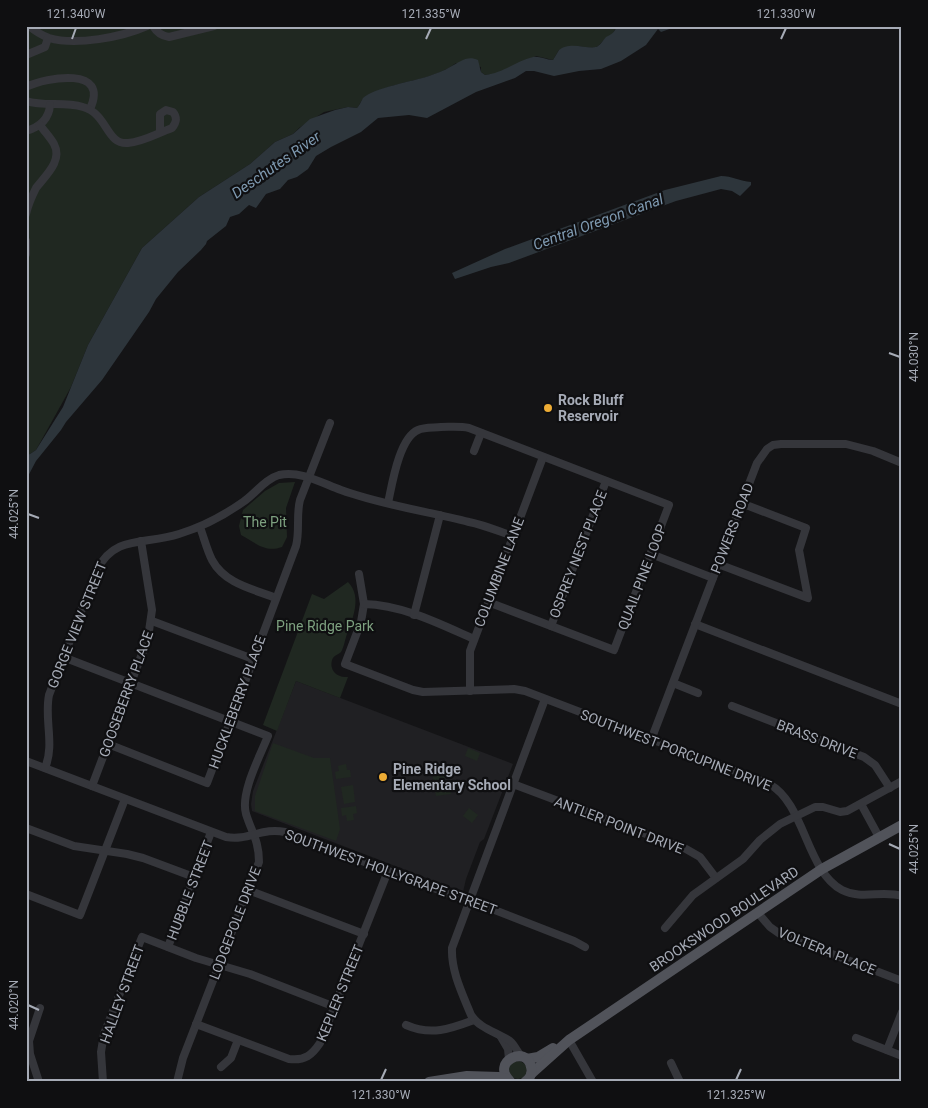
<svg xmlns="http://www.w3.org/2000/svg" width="928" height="1108" font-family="Roboto,sans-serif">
<rect width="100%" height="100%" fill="#141416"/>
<polygon fill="#202023" points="296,681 513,764 484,839 480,842 466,879 463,892 252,811 251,804 253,791"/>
<g fill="#202821">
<path d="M26 26H617L612 35 606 38 598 46 594 48 575 46 559 50 553 60 536 56 496 74 485 75 481 72V67L456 63C434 80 403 80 378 91 374 93 367 95 364 98 361 100 360 105 357 108L348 107 324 112 299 128 293 134 275 142 250 164 199 197 142 248 88 345 71 387 36 450 30 454 26 455Z"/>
<path d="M295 482 286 508 287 537 282 547C265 553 256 543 241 535L239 526 243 510 265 491 279 483Z"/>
<path d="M348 582C363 597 352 620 346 637 345 641 343 649 341 652 338 655 334 655 332 660 329 671 338 678 348 677L340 698 296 681 277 731 263 725 312 594 324 599Z"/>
<polygon points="273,743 314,758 330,758 340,829 336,841 255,811 255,796"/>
<polygon points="468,748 480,753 477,761 465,756"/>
<polygon points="346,764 347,770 350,770 351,777 336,779 335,772 339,771 338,766"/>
<polygon points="444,771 446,787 450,787 451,794 436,796 432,772"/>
<polygon points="353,785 355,802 344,804 341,787"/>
<polygon points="356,806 357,813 353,814 354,820 347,821 346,815 342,816 341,808"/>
<polygon points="469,808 478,815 472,823 463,816"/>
<circle cx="518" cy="1070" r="9"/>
</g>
<g fill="#2d353b">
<path d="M617 26H678L661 32 658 29 646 45 621 61 601 69 579 71 554 76 534 71H526L515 78 476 92 427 118 409 115 378 118 361 132 331 147 316 156 308 169 297 177 288 180 280 189 266 194 256 208 249 205 239 214 230 217 226 226 207 241 206 244 201 250 178 272 156 299 149 312 102 380 66 422 61 430 36 461 26 480V455L30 454 36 450 63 407 88 345 142 248 199 197 250 164 275 142 293 134 310 119 335 110 348 107 357 108C360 105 361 101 363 98 373 88 414 81 429 76 436 73 444 71 450 67 460 62 467 55 478 60L481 72 485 75C503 73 516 61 533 57 540 56 546 60 553 60 555 57 557 53 559 50 570 40 592 51 598 46 601 44 603 40 606 37 612 34 614 33 617 26Z"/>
<path d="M721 176C732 176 740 181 751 182V185L740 196 732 191 721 189 676 201 509 263 491 267 455 279 452 273 505 249 665 190Z"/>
</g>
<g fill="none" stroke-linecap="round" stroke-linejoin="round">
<g stroke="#35363b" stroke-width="8">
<path d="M29 26C35 31 41 35 49 38 76 46 122 37 147 26"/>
<path d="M153 26C157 33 162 36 169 37L214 26"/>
<polyline points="26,55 45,47 48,38"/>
<path d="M26 87C47 77 110 66 90 109"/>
<path d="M26 101C45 107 64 101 83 107 108 114 106 145 128 143 143 142 158 133 172 128 176 123 178 118 173 112L166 110 160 114V132"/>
<path d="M26 131C40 127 49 119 50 105"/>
<path d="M26 214C28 205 32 196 36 188 45 176 63 161 54 144 50 137 44 131 40 125"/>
<polyline points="26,241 26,254"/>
<polyline points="474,451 481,433"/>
<path d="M388 503C392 485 399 438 418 430 425 427 434 428 441 427 451 427 460 426 469 428L669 505 614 650 488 602"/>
<path d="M200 527C204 538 207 550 212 560 225 584 253 589 276 598"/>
<polyline points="651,554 713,578"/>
<polyline points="718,564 808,598 799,550 806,528 741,503"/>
<path d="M359 574 364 604 361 622 345 664 413 690 423 692 514 689 525 691 769 784C805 803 806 871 842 890 861 900 882 890 902 896"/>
<path d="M364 604C403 605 440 624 474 639"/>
<polyline points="414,615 440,515"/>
<polyline points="152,621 253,659"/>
<polyline points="695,624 902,704"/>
<polyline points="551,626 606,481"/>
<path d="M63 657 268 736C260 756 240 793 246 814 252 833 259 841 259 862L183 1058 177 1082"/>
<polyline points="673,683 698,693"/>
<polyline points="470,691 470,651 543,457"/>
<polyline points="732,706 864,757 875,765 890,788"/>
<polyline points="651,740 757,463 767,449 773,445 781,444 846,444 873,451 902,463"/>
<path d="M108 744 207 783 296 546C300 531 296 515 300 500L330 423"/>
<path d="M26 761 226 837C249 841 262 827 285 832L460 898 469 900 574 941 585 947"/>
<path d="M45 768C55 744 44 720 49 695L97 570C115 534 146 545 179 534 202 527 223 516 243 502 255 494 265 479 279 475 300 470 322 483 341 490 382 505 426 511 469 522 484 525 498 531 513 536"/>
<polyline points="513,784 686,849 700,857 716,878"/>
<polyline points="92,786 148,638 152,610 141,541"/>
<polyline points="861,804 879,837"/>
<polyline points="26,828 74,846 127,854 143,858 194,877"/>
<polyline points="248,890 364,934"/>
<polyline points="26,894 80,915 125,799"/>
<polyline points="758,913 770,927 780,934 902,981"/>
<polyline points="665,928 693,895 743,859 760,840 780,824 815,807 823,807 840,812 847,811 902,781"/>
<polyline points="168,947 211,832"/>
<path d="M196 1024 289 1059C305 1061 312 1055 320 1043L388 871"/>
<path d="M406 1025C431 1036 450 1029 474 1020"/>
<polyline points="501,1037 508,1049 509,1059"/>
<polyline points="856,1038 902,1056"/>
<polyline points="569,1040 593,1082"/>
<polyline points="887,1050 902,1012"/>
<path d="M522 1057C517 1052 515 1045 510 1041 497 1032 480 1029 471 1015 462 993 451 971 452 948L545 699"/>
<polyline points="671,1063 680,1082"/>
<polyline points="221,1067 231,1058 238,1040"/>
<polyline points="39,1082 30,1054 29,1041 40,1008"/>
<polyline points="103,1082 101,1052 104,1034 142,937 196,958 250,974 335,1007"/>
</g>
<g stroke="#51535a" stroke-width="10">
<polyline points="527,1059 538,1057 553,1048"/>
<polyline points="531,1074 569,1040 822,869 902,825"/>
<path d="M510 1081C490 1062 527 1044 531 1067 533 1074 530 1078 525 1082"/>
<polyline points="429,1082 467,1076 499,1077 507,1079"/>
</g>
</g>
<path fill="none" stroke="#a6abb6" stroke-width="2" d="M72 39 76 28M426 39 431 28M781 39 786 28M889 353 900 357M28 514 39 518M889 844 900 849M28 1005 39 1010M381 1080 386 1069M736 1080 741 1069"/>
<g fill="#edac35" stroke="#0f0f11" stroke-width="2">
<circle cx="548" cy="408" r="5"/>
<circle cx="383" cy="777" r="5"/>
</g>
<g text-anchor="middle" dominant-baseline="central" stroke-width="4.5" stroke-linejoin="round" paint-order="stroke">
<g font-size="14" font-weight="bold" fill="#a6abb6" stroke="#0f0f11" text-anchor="start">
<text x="558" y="400">Rock Bluff<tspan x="558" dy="16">Reservoir</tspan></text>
<text x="393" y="769">Pine Ridge<tspan x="393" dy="16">Elementary School</tspan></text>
</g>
<g font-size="14" fill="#7da07f" stroke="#0f0f11">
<text x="265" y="522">The Pit</text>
<text x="325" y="626">Pine Ridge Park</text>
</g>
<g font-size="14" fill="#a6abb6" stroke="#0f0f11">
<text transform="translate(732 528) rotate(-69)">POWERS ROAD</text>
<text transform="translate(578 554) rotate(-69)">OSPREY NEST PLACE</text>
<text transform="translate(499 572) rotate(-69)">COLUMBINE LANE</text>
<text transform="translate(642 577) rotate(-69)">QUAIL PINE LOOP</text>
<text transform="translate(77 625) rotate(-68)">GORGE VIEW STREET</text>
<text transform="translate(126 694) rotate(-70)">GOOSEBERRY PLACE</text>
<text transform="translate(237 702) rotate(-70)">HUCKLEBERRY PLACE</text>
<text transform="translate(817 739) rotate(21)">BRASS DRIVE</text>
<text transform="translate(676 750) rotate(21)">SOUTHWEST PORCUPINE DRIVE</text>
<text transform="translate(619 825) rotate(21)">ANTLER POINT DRIVE</text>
<text transform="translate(391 872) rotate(20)">SOUTHWEST HOLLYGRAPE STREET</text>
<text transform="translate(190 890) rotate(-69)">HUBBLE STREET</text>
<text transform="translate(724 919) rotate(-34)">BROOKSWOOD BOULEVARD</text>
<text transform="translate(235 923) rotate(-69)">LODGEPOLE DRIVE</text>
<text transform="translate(827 951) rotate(22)">VOLTERA PLACE</text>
<text transform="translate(340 993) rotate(-68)">KEPLER STREET</text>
<text transform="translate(122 994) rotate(-70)">HALLEY STREET</text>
</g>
<g font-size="15" font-style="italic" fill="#7e99b0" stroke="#0f0f11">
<text transform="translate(276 165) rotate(-35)">Deschutes River</text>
<text transform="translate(598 222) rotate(-20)">Central Oregon Canal</text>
</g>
</g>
<rect width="928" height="1108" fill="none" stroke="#0f0f11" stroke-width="55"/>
<rect x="28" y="28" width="872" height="1052" fill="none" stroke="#a6abb6" stroke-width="2"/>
<g font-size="12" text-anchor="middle" fill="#a6abb6">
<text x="76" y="18">121.340°W</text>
<text x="431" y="18">121.335°W</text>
<text x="786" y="18">121.330°W</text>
<text transform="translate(914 357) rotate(-90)" y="4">44.030°N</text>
<text transform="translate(14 514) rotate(-90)" y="4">44.025°N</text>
<text transform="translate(914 849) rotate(-90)" y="4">44.025°N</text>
<text transform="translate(14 1005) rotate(-90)" y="4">44.020°N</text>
<text x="381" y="1099">121.330°W</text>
<text x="736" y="1099">121.325°W</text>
</g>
</svg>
